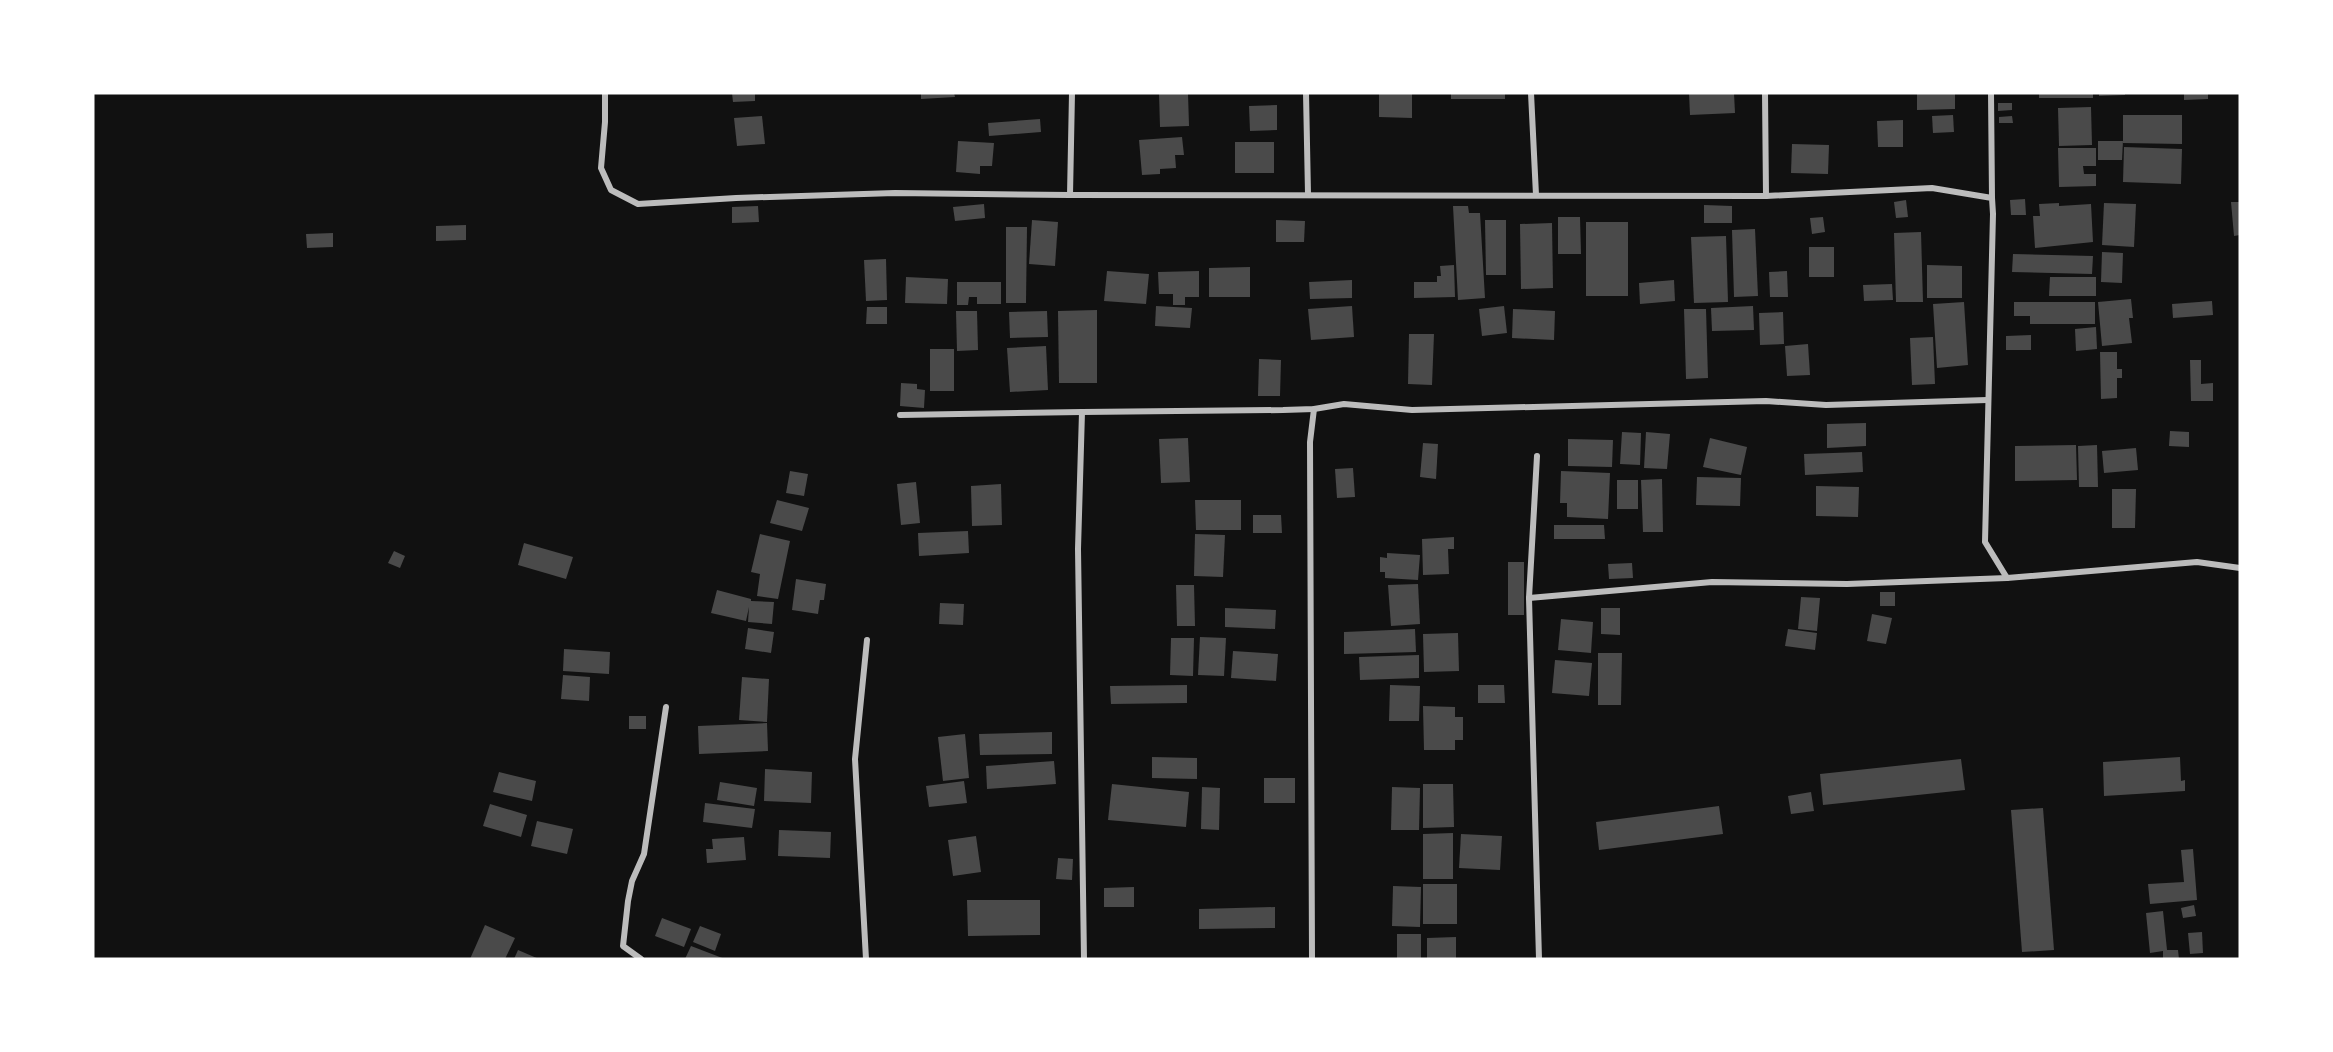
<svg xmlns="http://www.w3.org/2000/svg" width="2333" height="1052" font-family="Helvetica,sans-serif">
<rect width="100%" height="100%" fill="#111"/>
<g fill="#4a4a4a">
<polygon points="732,93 755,93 755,101 733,102"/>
<polygon points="921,93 954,93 955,97 921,99"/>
<polygon points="1159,93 1188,93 1189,126 1160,127"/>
<polygon points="1379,93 1412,93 1412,118 1379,117"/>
<rect x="1451" y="93" width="54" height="6"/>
<polygon points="1689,93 1734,93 1735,113 1690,115"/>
<polygon points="1917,93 1955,93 1955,109 1917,110"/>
<rect x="2039" y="93" width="54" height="5"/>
<polygon points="2099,93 2125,93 2125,95 2099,96"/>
<polygon points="2184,93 2208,93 2208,99 2184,100"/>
<polygon points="1998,103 2012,103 2012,110 1998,111"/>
<polygon points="1277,105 1277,130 1250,131 1249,106"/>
<polygon points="2091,107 2092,145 2059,146 2058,108"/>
<polygon points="1953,115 1954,132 1933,133 1932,116"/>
<polygon points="2123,115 2182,115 2182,144 2123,143"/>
<polygon points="762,116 765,144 737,146 734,118"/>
<polygon points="2012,116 2013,123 1999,123 1999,117"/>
<polygon points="1040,119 1041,132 989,136 988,123"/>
<polygon points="1903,120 1903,147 1878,147 1877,121"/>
<polygon points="1182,137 1184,155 1175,155 1176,168 1160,169 1160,174 1142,175 1139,140"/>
<polygon points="958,141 994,143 992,166 980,166 980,174 956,172"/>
<polygon points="2098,141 2123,141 2122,160 2098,160"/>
<rect x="1235" y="142" width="39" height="31"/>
<polygon points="1792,144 1829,145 1828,174 1791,173"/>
<polygon points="2124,147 2182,149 2181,184 2123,182"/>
<polygon points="2058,148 2096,148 2096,166 2083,166 2084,174 2096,174 2096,186 2059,187"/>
<polygon points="2025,199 2026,215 2011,215 2010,200"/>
<polygon points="1906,200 1908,217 1896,218 1894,202"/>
<polygon points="2231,202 2240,202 2240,235 2234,236"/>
<polygon points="2059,203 2059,206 2091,204 2093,242 2035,248 2033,216 2040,216 2039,204"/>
<polygon points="2104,203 2136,204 2134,247 2102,245"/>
<polygon points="984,204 985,218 955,221 953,207"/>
<polygon points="1704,205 1732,206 1732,223 1704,223"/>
<polygon points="758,206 759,222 732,223 732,207"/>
<polygon points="1453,206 1468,206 1469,213 1480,213 1485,298 1458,300"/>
<polygon points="1558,217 1580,217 1581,254 1558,254"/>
<polygon points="1823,217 1825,232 1812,234 1810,218"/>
<polygon points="1032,220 1058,222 1055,266 1029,264"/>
<polygon points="1276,220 1305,221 1304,242 1276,242"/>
<polygon points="1485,220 1506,220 1506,275 1486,275"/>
<rect x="1586" y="222" width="42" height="74"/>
<polygon points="1552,223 1553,288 1521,289 1520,224"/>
<polygon points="466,225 466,240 436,241 436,226"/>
<polygon points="1006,227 1027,227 1026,303 1006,303"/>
<polygon points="1755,229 1758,296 1734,297 1732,230"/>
<polygon points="1921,232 1923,302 1896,302 1894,233"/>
<polygon points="333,233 333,247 307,248 306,234"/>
<polygon points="1726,236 1728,302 1694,303 1691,237"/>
<rect x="1809" y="247" width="25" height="30"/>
<polygon points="2102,252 2123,253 2122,283 2101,282"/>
<polygon points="2013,254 2093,256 2092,274 2012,272"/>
<polygon points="886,259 887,300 866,301 864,260"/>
<polygon points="1454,265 1455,297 1414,298 1414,282 1437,282 1437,276 1441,276 1440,266"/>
<polygon points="1927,265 1962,266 1962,298 1927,298"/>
<polygon points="1250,267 1250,297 1209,297 1209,268"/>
<polygon points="1107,271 1149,274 1146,304 1104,301"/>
<polygon points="1199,271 1199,297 1185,297 1185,305 1173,305 1173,294 1159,294 1158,272"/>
<polygon points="1787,271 1788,297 1770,297 1769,272"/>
<polygon points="906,277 948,279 947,304 905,303"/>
<polygon points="2050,277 2096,277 2096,296 2049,296"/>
<polygon points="1352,280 1352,298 1310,299 1309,282"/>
<polygon points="1674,280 1675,301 1640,304 1639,283"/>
<polygon points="957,282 1001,282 1001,304 977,304 977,297 969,297 968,305 957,305"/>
<polygon points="1892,284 1893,300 1864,301 1863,285"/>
<polygon points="2131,299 2133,318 2129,318 2132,343 2102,346 2098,302"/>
<polygon points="2212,301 2213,315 2173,318 2172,304"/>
<polygon points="1964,302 1968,365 1937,368 1933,304"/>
<polygon points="2014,302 2095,302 2095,324 2030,324 2030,316 2014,316"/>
<polygon points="1156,306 1192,308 1190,328 1155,326"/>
<polygon points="1352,306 1354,337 1311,340 1308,309"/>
<polygon points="1504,306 1507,333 1482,336 1479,309"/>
<polygon points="1753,306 1754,330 1712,331 1711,308"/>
<polygon points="867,307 887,307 887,324 866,324"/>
<polygon points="1513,309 1555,311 1554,340 1512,338"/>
<polygon points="1684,309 1706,309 1708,378 1686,379"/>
<polygon points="1097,310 1097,383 1059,383 1058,311"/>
<polygon points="956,311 977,311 978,350 957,351"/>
<polygon points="1047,311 1048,337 1010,338 1009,312"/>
<polygon points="1783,312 1784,344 1760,345 1759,313"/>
<polygon points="2096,327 2097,349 2076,351 2075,329"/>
<polygon points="1409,334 1434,334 1432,385 1408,384"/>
<polygon points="2031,335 2031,350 2006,350 2006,336"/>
<polygon points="1933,337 1935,384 1912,385 1910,338"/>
<polygon points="1808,344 1810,375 1787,376 1785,346"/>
<polygon points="1046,346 1048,390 1010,392 1007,348"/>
<rect x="930" y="349" width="24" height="42"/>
<polygon points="2100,352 2117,352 2117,369 2122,369 2122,378 2117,378 2117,398 2101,399"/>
<polygon points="1259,359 1281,360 1280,396 1258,396"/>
<polygon points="2190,360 2201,360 2201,384 2213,383 2213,401 2191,401"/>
<polygon points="901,383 917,384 917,389 925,390 924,408 900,406"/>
<polygon points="1866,423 1866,446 1827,448 1827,424"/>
<polygon points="2170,431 2189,432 2189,447 2169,446"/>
<polygon points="1622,432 1641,433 1640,465 1620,464"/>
<polygon points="1646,432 1670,434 1667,469 1644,468"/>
<polygon points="1188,438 1190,482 1161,483 1159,439"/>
<polygon points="1710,438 1747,447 1741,475 1703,467"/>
<polygon points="1568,439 1613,440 1612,467 1568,466"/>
<polygon points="1423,443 1438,444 1436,479 1420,477"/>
<polygon points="2076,445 2077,480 2015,481 2015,446"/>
<polygon points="2097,445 2098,487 2079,487 2078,446"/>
<polygon points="2136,448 2138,470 2104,473 2102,451"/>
<polygon points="1862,452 1863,472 1805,475 1804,454"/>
<polygon points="1353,468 1355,497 1337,498 1335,469"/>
<polygon points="790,471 808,474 804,496 786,493"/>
<polygon points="1561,471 1610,473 1608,519 1567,517 1567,503 1560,503"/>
<polygon points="1697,477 1741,478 1740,506 1696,505"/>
<polygon points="1662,479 1663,532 1643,532 1641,480"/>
<rect x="1617" y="480" width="21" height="29"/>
<polygon points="916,482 920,523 901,525 897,484"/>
<polygon points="1001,484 1002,525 972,526 971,486"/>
<polygon points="1816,486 1859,487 1858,517 1816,516"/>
<polygon points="2112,489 2136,489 2135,528 2112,528"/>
<polygon points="777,500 809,508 802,531 770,523"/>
<polygon points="1195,500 1241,500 1241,530 1196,530"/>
<polygon points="1253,515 1281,515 1282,533 1253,533"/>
<polygon points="1554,525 1604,525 1605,539 1554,539"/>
<polygon points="968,531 969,553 919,556 918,533"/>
<polygon points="760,534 790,541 778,599 757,596 760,574 751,572"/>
<polygon points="1195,534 1225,535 1223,577 1194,576"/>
<polygon points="1454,537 1454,549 1448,549 1449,574 1423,575 1422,539"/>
<polygon points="524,543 573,557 566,579 518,565"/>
<polygon points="394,551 405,556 400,568 388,563"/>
<polygon points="1387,553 1420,555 1418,580 1385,578 1385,572 1380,572 1380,557 1387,558"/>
<rect x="1508" y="562" width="16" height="53"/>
<polygon points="1632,563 1633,578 1609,579 1608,564"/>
<polygon points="796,579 826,584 824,600 820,600 818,614 792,610"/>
<polygon points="1418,584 1420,624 1391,626 1388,585"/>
<polygon points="1176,585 1194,585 1195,626 1177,626"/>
<polygon points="717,590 751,599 751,601 774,602 772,624 748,622 749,607 746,621 711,613"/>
<rect x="1880" y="592" width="15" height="14"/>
<polygon points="1801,597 1820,598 1817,631 1798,629"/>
<polygon points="940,603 964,604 963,625 939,624"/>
<polygon points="1225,608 1276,610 1275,629 1225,627"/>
<polygon points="1601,608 1620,608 1620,635 1601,634"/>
<polygon points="1872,614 1892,618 1886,644 1867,641"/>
<polygon points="1561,619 1593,622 1591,653 1558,650"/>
<polygon points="748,628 774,632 771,653 745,649"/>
<polygon points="1415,629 1416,652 1344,654 1344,632"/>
<polygon points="1788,629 1817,633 1815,650 1785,646"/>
<polygon points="1458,633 1459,671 1424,672 1423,634"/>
<polygon points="1200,637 1226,638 1224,676 1198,675"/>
<polygon points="1171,638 1194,638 1193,676 1170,675"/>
<polygon points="564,649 610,652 609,674 563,671"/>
<polygon points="1233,651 1278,654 1276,681 1231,678"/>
<polygon points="1598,653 1622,653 1621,705 1598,705"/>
<polygon points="1419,655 1419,678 1360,680 1359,657"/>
<polygon points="1555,660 1592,663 1589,696 1552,693"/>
<polygon points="563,675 590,677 589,701 561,699"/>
<polygon points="742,677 769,679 767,722 739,720"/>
<polygon points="1187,685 1187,703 1111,704 1110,686"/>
<polygon points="1390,685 1420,686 1419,721 1389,721"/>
<polygon points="1478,685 1504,685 1505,703 1478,703"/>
<polygon points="1423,706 1455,707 1455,717 1463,717 1463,740 1455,740 1455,750 1424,750"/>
<rect x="629" y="716" width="17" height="13"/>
<polygon points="767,723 768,751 699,754 698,726"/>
<polygon points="1052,732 1052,754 980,755 979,734"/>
<polygon points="965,734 969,778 943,781 938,737"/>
<polygon points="1152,757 1197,758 1197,779 1152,778"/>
<polygon points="2180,757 2181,781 2185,780 2185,791 2104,796 2103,762"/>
<polygon points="1961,759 1965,790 1823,805 1820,774"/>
<polygon points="1054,761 1056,784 987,789 986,766"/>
<polygon points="765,769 812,772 811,803 764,801"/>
<polygon points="499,772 536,781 532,801 493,792"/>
<rect x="1264" y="778" width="31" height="25"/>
<polygon points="964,781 967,803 929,807 926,786"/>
<polygon points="720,782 757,788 754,806 717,800"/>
<polygon points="1112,784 1189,792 1186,827 1108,820"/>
<polygon points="1423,784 1453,784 1454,827 1423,828"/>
<polygon points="1202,787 1220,788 1219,830 1201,829"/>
<polygon points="1392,787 1420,788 1419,830 1391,830"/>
<polygon points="1811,792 1814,811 1791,814 1788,796"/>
<polygon points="705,803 755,809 752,828 703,822"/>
<polygon points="490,804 527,815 521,837 483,826"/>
<polygon points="1719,806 1723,834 1599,850 1596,822"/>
<polygon points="2043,808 2054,950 2022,952 2011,810"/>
<polygon points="537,821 573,829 567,854 531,846"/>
<polygon points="779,830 831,832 830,858 778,856"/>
<polygon points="1453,833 1453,879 1423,879 1423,834"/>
<polygon points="1461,834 1502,836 1500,870 1459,868"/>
<polygon points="976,836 981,872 953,876 948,840"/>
<polygon points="744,837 746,860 707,863 706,849 713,849 712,839"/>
<polygon points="2193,849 2197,900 2150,904 2148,884 2184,882 2181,850"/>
<polygon points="1058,858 1073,859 1072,880 1056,879"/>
<rect x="1423" y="884" width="34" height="40"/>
<polygon points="1393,886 1421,887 1420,927 1392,926"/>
<polygon points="1134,887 1134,907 1104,907 1104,888"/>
<polygon points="967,900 1040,900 1040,935 968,936"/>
<polygon points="2194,905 2196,916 2183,918 2181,908"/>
<polygon points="1275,907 1275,928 1199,929 1199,909"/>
<polygon points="2163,911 2167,950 2178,950 2179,959 2163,959 2163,951 2150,953 2146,913"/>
<polygon points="662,918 691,929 684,947 655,936"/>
<polygon points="485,925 515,938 505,959 470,959"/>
<polygon points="700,926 721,934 715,951 693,942"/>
<polygon points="2202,932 2203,953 2190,954 2188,933"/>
<rect x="1397" y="934" width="24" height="25"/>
<polygon points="1456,937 1456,959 1427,959 1427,938"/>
<polygon points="691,946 725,959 685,959"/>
<polygon points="518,950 539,959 514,959"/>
</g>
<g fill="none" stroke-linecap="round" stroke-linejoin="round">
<g stroke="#bcbcbc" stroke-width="6">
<polyline points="605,93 605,122 601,168 611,190 638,204 736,198 895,193 1070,195 1766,196 1932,188 1992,198 1993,214 1985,542 2007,578 2197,562 2240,568"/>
<polyline points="1306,93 1308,194"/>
<polyline points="1531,93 1536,195"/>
<polyline points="1765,93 1766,196"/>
<polyline points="1991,93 1992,198"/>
<polyline points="1070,195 1072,93"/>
<polyline points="900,415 1082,412"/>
<polyline points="1537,456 1529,598 1539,959"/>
<polyline points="1529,598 1712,582 1847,584 2007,578"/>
<polyline points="641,959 623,946 628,901 632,881 644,854 666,707"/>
<polyline points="866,959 855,759 867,640"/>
<polyline points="1084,959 1078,549 1082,412 1283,410 1314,409 1344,404 1412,410 1766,401 1826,405 1987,400"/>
<polyline points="1312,959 1310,442 1314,409"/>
</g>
</g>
<rect width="2333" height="1052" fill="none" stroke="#ffffff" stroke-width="189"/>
</svg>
